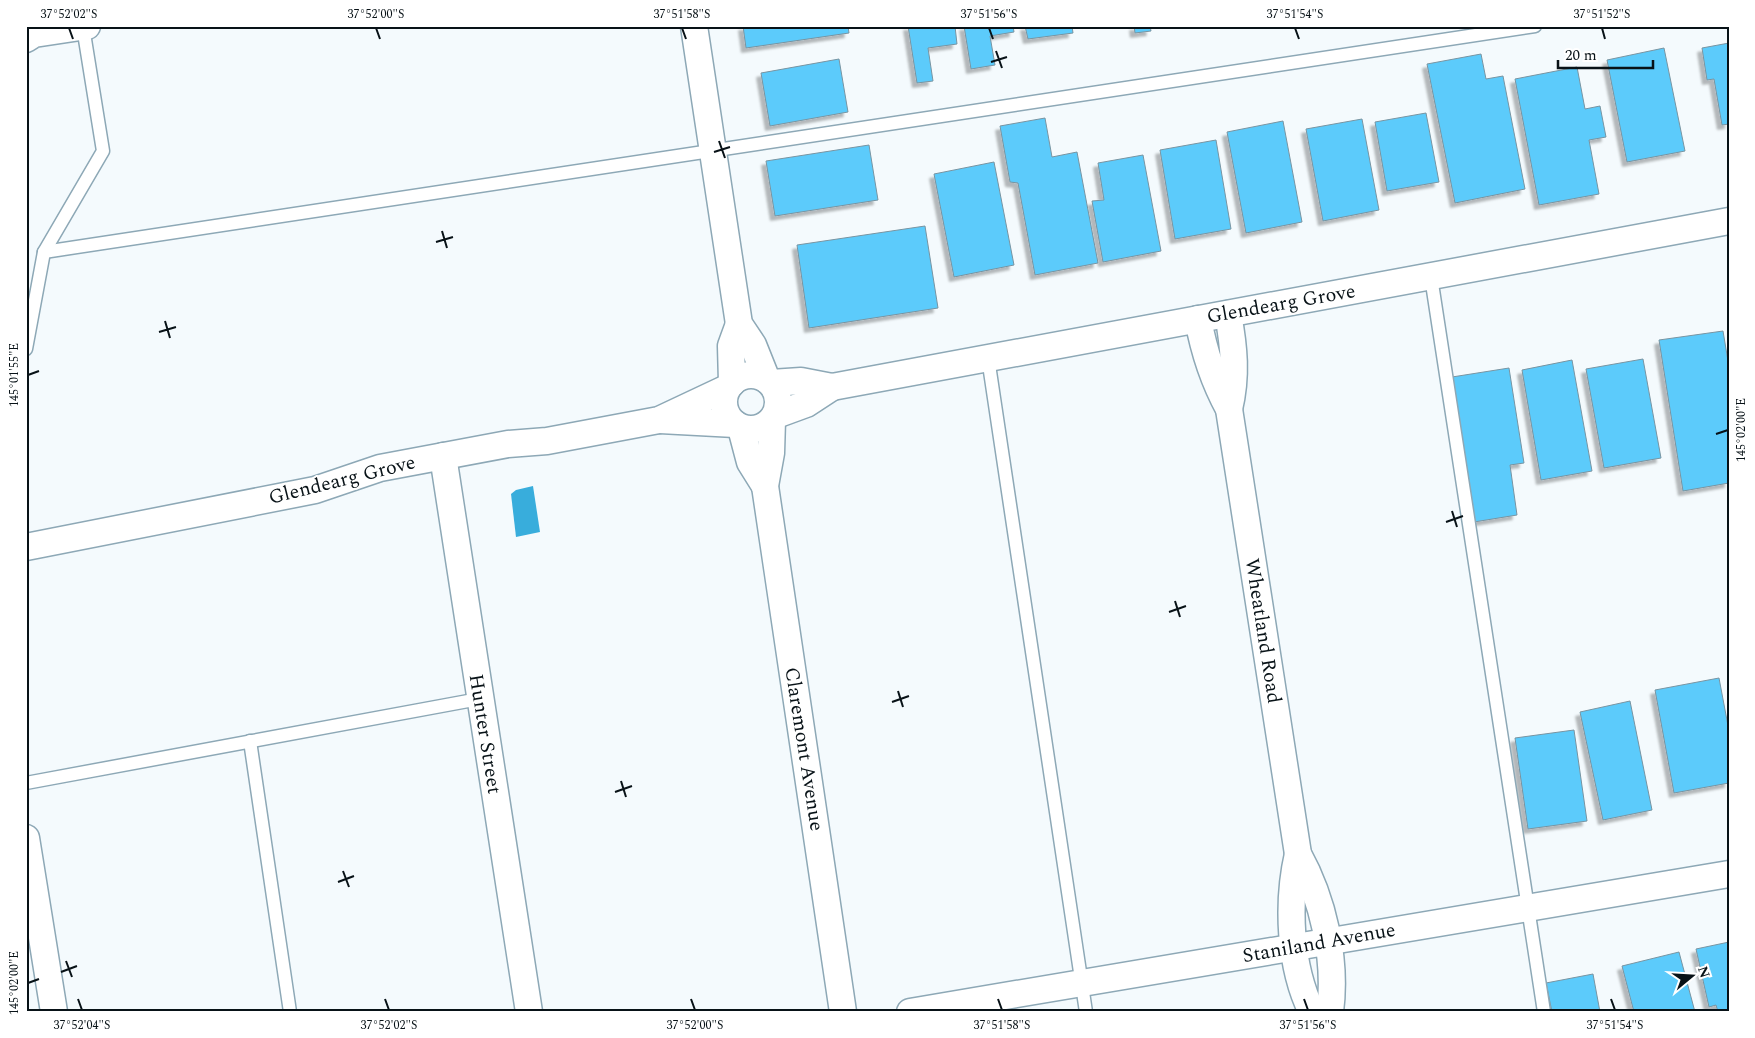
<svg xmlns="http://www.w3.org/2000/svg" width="1755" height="1038" font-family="Spectral,serif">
<defs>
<filter id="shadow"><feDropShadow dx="-4.5" dy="4.5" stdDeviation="1" flood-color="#0004"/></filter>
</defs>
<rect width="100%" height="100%" fill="#f4fafd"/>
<polygon fill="#38addc" points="533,486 540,532 516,537 511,494 516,490"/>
<g fill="#5bcbfb" stroke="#7994a1" filter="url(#shadow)">
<polygon points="743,26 848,26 849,33 746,48"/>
<polygon points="908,26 955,26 957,44 928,48 933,81 917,83"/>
<polygon points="964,26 1013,26 1014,32 990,36 995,65 971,69"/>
<polygon points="1025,26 1072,26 1073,33 1028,39"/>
<polygon points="1134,26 1150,26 1151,31 1135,33"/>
<polygon points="1729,43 1729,124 1722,125 1714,79 1707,80 1702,48"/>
<polygon points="1664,48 1685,151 1627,162 1607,60"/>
<polygon points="1481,54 1486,79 1503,76 1525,189 1455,203 1427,64"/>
<polygon points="839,59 848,112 770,126 761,73"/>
<polygon points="1577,67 1585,109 1600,106 1606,137 1589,140 1599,194 1539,205 1515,79"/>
<polygon points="1426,113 1439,182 1387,191 1375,122"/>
<polygon points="1045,118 1052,157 1077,152 1098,263 1035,275 1018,183 1010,182 1000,126"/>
<polygon points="1362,119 1379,210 1323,221 1306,129"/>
<polygon points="1283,121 1302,222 1246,233 1227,132"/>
<polygon points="1216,140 1231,229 1175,239 1160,150"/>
<polygon points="869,145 878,200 775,216 766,161"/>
<polygon points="1143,155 1161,251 1103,262 1092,201 1104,200 1098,163"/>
<polygon points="994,162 1014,265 954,277 934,174"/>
<polygon points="925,226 938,308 809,328 797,245"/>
<polygon points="1723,331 1729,367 1729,483 1683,491 1659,340"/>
<polygon points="1643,359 1661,458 1604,468 1586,369"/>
<polygon points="1572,360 1592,471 1541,480 1522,370"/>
<polygon points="1509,368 1524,463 1510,465 1517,515 1474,522 1452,377"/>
<polygon points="1719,678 1729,731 1729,783 1674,793 1655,690"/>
<polygon points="1630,701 1652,810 1603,820 1580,712"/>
<polygon points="1574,730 1587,821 1528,829 1515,738"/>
<polygon points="1729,942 1729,1012 1718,1012 1716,1005 1709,1007 1696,949"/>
<polygon points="1679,952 1695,1012 1634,1012 1622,966"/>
<polygon points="1593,974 1600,1012 1552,1012 1546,983"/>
</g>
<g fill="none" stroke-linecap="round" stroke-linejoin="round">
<defs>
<g id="lane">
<polyline points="44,252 1535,26"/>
<polyline points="1431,277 1544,1012"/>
<polyline points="26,349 44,252 103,151 83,27"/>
<polyline points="988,358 1086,1012"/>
<polyline points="250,741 290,1012"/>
<polyline points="26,783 479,699"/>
</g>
<g id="street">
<polyline points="694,26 739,324 753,345 767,380"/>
<polyline points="26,39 34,34 87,26"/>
<path d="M1228 314C1234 347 1237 376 1229 409"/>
<path d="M1198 319C1204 352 1213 380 1229 409L1298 854C1323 899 1337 959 1330 1012"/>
<circle cx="751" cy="402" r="27"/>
<polyline points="732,383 731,346 739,324"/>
<polyline points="771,383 801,381 832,387 1729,221"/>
<polyline points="776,415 806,404 832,387"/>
<polyline points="660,420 735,424"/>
<polyline points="772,420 771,453 765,486 843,1012"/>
<polyline points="741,428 750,462 765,486"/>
<polyline points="443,456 529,1012"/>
<polyline points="26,547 315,490 380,468 508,444 547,441 659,420 727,388"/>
<polyline points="26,838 54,1012"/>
<path d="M1298 854C1287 902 1289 966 1312 1012"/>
<polyline points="910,1012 1729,874"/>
</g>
</defs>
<use href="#lane" stroke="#8da8b6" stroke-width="15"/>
<use href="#street" stroke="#8da8b6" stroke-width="29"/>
<use href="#lane" stroke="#fff" stroke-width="12"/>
<use href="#street" stroke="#fff" stroke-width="26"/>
</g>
<path fill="none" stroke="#081217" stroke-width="2" d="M69 28 73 39M376 28 380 39M682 28 686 39M989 28 993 39M1295 28 1299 39M1602 28 1605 39M996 51 1002 68M991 62 1007 57M719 141 725 158M714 152 730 147M442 231 447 248M436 242 453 237M165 321 170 338M159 332 176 327M28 375 39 371M1716 434 1728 430M1452 511 1457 527M1446 522 1463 516M1175 601 1180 617M1169 612 1186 606M898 691 903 707M892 702 909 696M621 781 626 797M615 792 632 786M343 871 349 887M338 882 354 876M66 961 72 977M61 972 77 966M28 983 39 979M78 999 82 1010M385 999 389 1010M691 999 695 1010M998 999 1002 1010M1304 999 1308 1010M1611 999 1615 1010"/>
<g text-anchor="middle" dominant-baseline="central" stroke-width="4" stroke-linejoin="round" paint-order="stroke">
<g font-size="20" fill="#081217" stroke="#fff">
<text transform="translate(1281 304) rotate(-10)">Glendearg Grove</text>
<text transform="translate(342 480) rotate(-14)">Glendearg Grove</text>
<text transform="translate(1263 631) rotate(81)">Wheatland Road</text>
<text transform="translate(485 734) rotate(81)">Hunter Street</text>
<text transform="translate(804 749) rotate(81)">Claremont Avenue</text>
<text transform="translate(1319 943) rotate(-10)">Staniland Avenue</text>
</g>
</g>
<rect width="1755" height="1038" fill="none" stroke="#ffffff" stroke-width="55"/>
<g transform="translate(1692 976) rotate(72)" stroke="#ffffff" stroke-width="4" paint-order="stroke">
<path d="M0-4L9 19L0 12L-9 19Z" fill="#081217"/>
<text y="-8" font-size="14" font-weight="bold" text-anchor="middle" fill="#081217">N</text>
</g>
<path d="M1558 60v8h95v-8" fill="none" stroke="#081217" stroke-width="2.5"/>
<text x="1565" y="60" font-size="15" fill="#081217" stroke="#ffffff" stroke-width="4" paint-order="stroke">20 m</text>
<rect x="28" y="28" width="1700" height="982" fill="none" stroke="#081217" stroke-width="2"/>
<g font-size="12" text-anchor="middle" fill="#081217">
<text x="69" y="18">37°52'02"S</text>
<text x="376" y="18">37°52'00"S</text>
<text x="682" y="18">37°51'58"S</text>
<text x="989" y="18">37°51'56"S</text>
<text x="1295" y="18">37°51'54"S</text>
<text x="1602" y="18">37°51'52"S</text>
<text transform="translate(14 375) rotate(-90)" y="4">145°01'55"E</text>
<text transform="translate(1741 430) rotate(-90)" y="4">145°02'00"E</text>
<text transform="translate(14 983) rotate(-90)" y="4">145°02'00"E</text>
<text x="82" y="1029">37°52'04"S</text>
<text x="389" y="1029">37°52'02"S</text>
<text x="695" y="1029">37°52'00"S</text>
<text x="1002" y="1029">37°51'58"S</text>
<text x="1308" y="1029">37°51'56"S</text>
<text x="1615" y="1029">37°51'54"S</text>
</g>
</svg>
